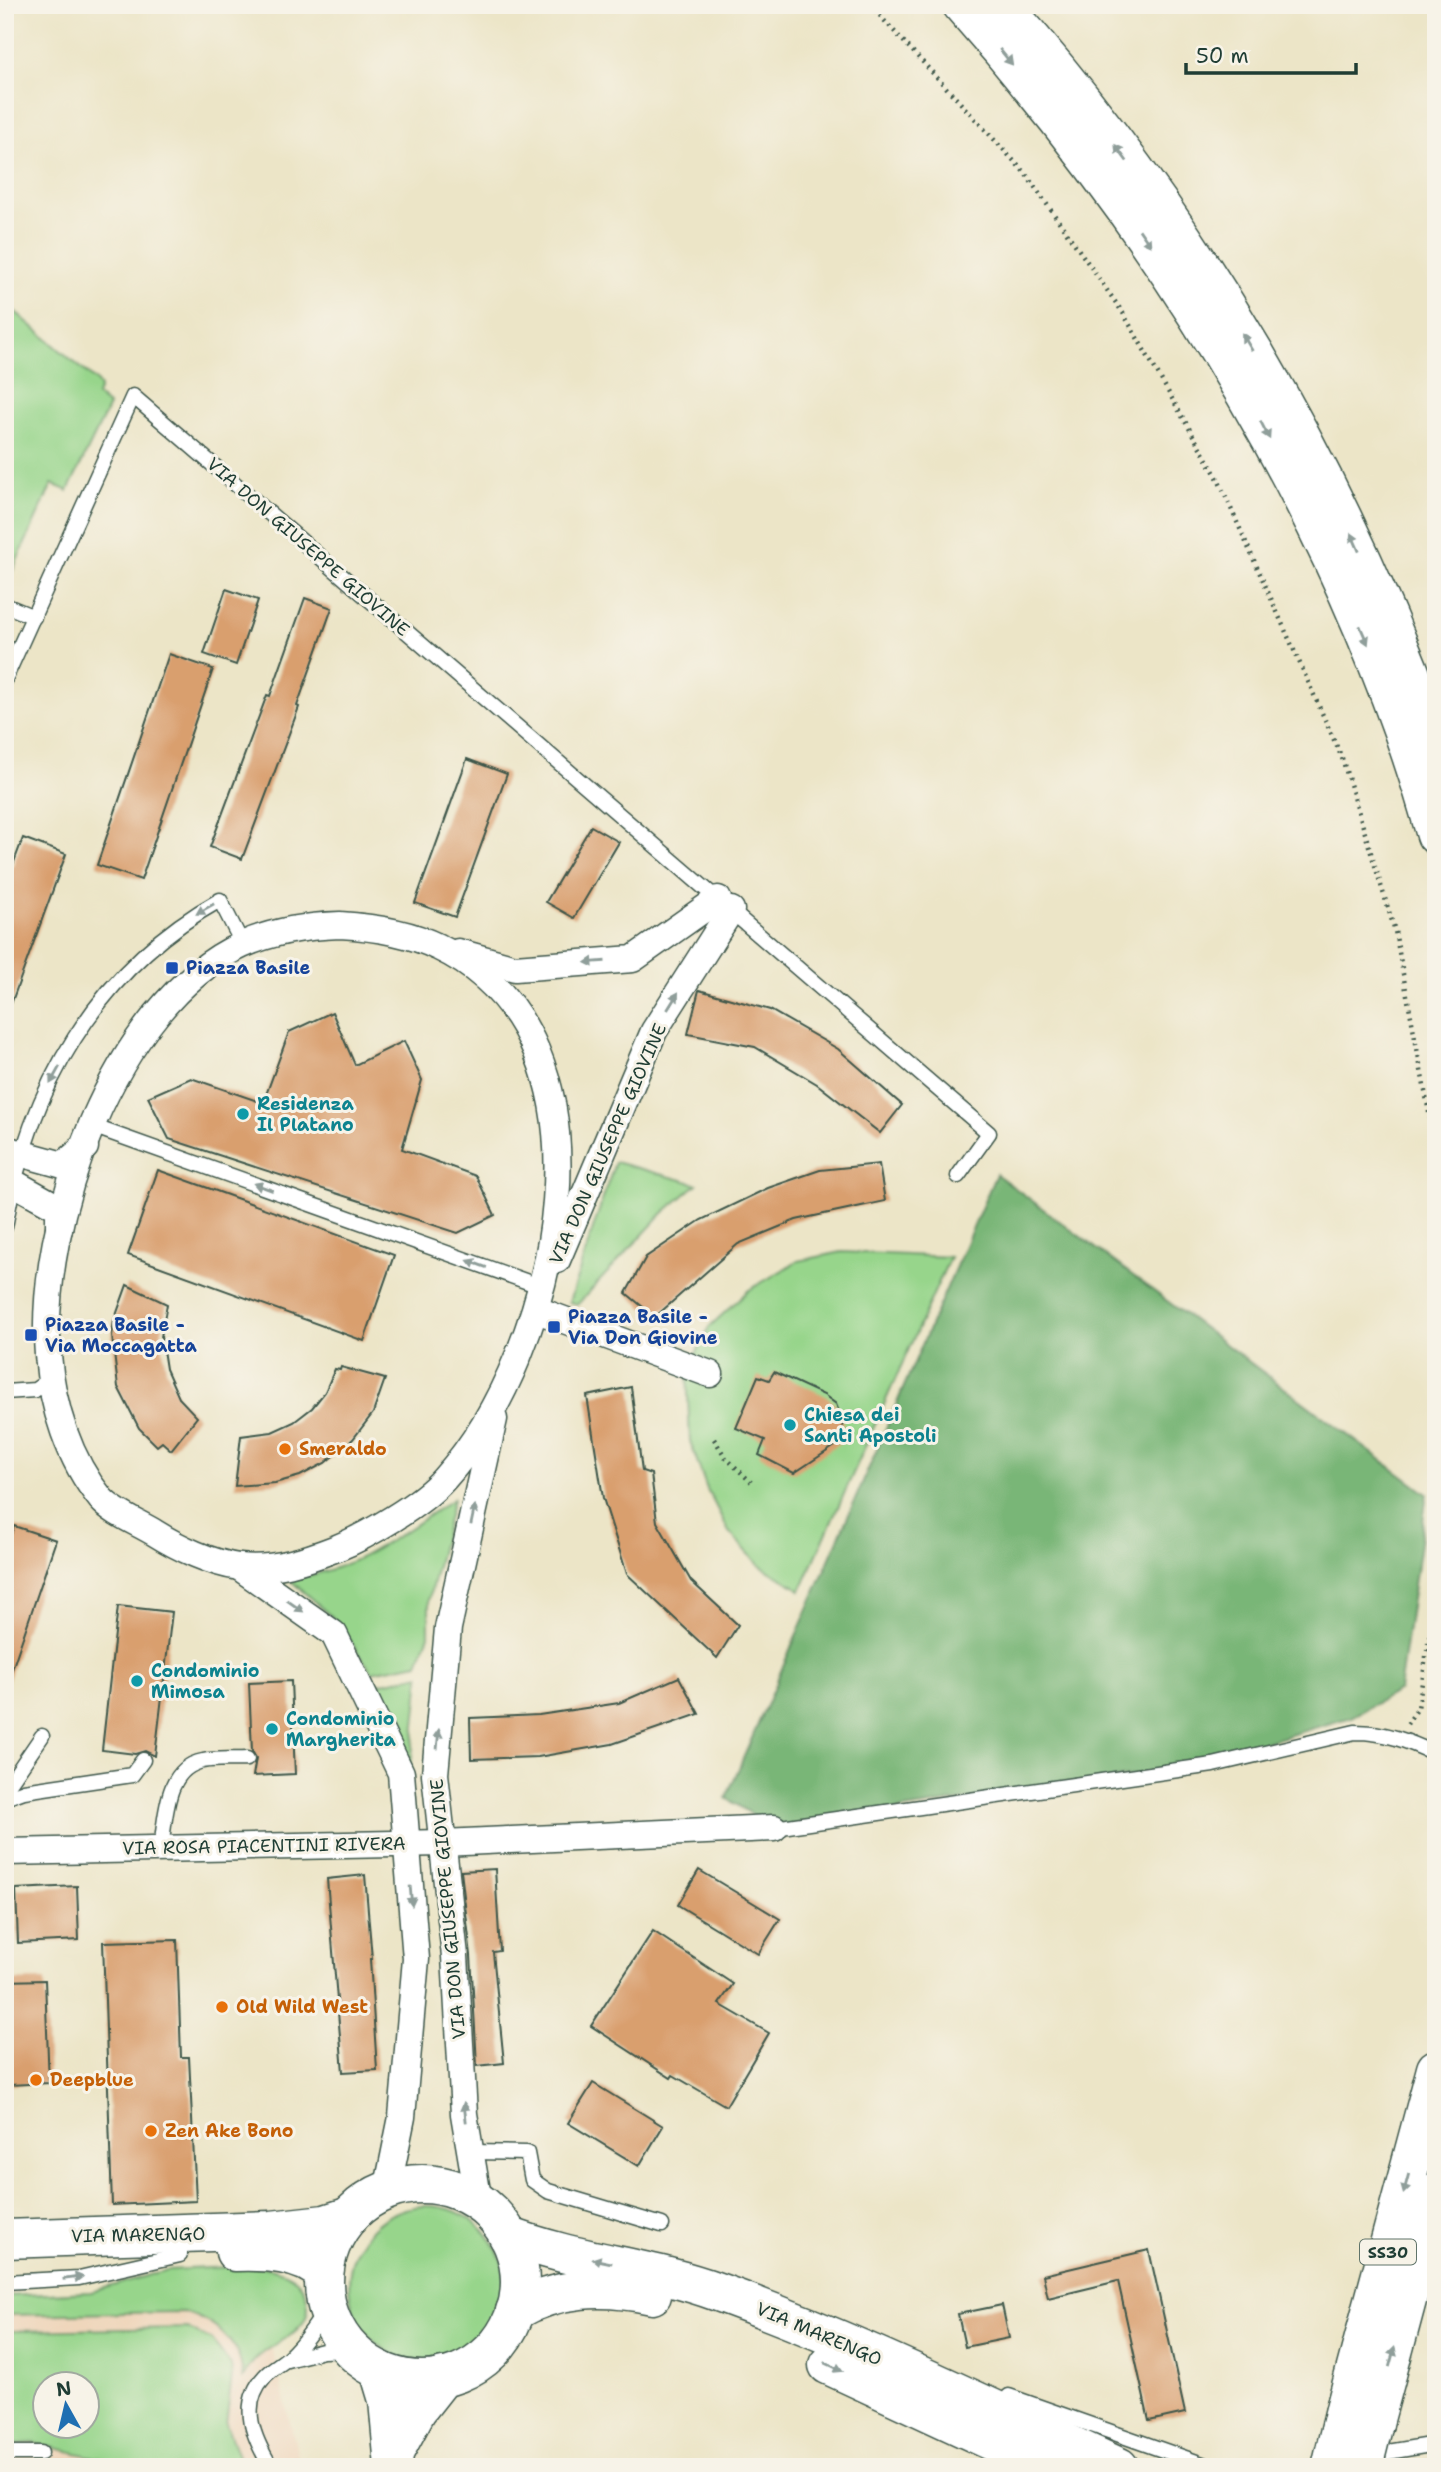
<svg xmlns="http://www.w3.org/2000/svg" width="1441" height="2472" font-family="'Shantell Sans',sans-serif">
<rect width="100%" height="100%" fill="#f7f3e8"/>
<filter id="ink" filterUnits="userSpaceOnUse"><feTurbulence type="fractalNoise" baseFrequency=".0143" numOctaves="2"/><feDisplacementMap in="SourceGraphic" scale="14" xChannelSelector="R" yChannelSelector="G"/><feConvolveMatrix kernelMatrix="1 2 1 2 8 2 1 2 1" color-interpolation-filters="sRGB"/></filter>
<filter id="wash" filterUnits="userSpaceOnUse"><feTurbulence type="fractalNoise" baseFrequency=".00686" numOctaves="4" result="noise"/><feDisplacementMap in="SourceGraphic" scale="28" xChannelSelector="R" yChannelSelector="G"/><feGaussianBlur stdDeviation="1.57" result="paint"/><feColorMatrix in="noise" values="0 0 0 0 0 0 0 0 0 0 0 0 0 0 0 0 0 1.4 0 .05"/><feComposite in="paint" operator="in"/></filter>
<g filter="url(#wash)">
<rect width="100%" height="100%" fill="#ece5c7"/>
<path fill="#efd6bb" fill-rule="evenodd" d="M252 2268 301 2467H5V2297L87 2295ZM46 2384H88V2426H46Z"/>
<g fill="#97d58b" stroke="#5b8960" stroke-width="2" fill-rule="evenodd">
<polygon points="5,303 95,380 100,387 97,396 109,406 68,491 52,484 5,587"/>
<polygon points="615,1162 697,1184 663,1213 578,1304 569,1302"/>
<polygon points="842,1252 950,1257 801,1590 759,1565 729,1532 707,1489 690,1441 687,1372 709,1327 749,1290 798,1261"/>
<path d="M453 1499 429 1599V1635L418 1663 372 1672 335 1620 288 1578C351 1574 402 1533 453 1499Z"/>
<polygon points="420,1675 410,1775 377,1684"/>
<circle cx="427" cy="2284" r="78"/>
<path d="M252 2266C271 2267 295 2272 304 2290 321 2329 280 2337 257 2358 250 2364 246 2372 242 2380 245 2345 214 2321 184 2312L5 2315V2296L91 2292 167 2270Z"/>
<path d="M187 2328 212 2340 231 2365 232 2376 226 2424 242 2467H136L34 2443 5 2445V2356L11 2331ZM46 2384H88V2426H46Z"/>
</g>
<polygon fill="#79b677" stroke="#4c7a56" stroke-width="2" points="996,1174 1427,1494 1399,1690 1351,1717 1172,1770 774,1828 726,1798"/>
<g id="blocks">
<g fill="#d99f6e">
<polygon points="226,589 258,600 236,665 204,654"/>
<polygon points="305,598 332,608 297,706 299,707 242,859 210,847 267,695 270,696"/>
<polygon points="169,654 213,669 141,880 97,865"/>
<polygon points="467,759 507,774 455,917 415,903"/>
<polygon points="591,826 619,842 574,918 546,902"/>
<polygon points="23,838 66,854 7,1015 5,886"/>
<polygon points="699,990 770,1010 838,1049 902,1105 880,1133 817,1084 755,1047 688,1034"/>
<polygon points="332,1012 355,1065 404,1041 422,1080 402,1149 476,1176 495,1215 458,1233 169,1139 148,1097 191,1078 263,1103 289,1032"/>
<polygon points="879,1164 885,1201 796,1220 738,1244 655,1317 626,1293 646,1257 701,1220 768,1188 820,1170"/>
<polygon points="158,1170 394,1255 364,1341 128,1255"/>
<polygon points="127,1285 167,1304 161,1337 166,1369 179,1398 197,1417 171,1450 162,1442 157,1446 139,1428 118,1387 112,1336 114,1321"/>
<polygon points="341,1367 385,1379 373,1413 353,1439 325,1463 300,1476 275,1483 235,1486 241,1436 272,1432 294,1422 312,1408 325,1392 335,1369 340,1370"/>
<polygon points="774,1372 824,1395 836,1404 843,1422 841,1442 794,1473 759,1455 765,1440 736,1428 758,1376 769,1380"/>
<polygon points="631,1387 642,1471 651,1474 657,1522 691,1581 738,1625 717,1658 627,1574 603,1498 587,1396"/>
<polygon points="14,1526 56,1540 8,1681 5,1681 5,1552"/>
<polygon points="118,1606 172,1612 155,1756 145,1751 135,1754 102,1750"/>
<polygon points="679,1677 699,1714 612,1744 538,1757 471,1759 470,1718 539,1715 619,1703"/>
<polygon points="291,1681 295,1774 253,1776 256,1758 252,1751 249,1683"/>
<polygon points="495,1869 500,1951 493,1952 504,2063 477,2066 471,1955 461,1871"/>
<polygon points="699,1870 780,1919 758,1954 678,1905"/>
<polygon points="365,1875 372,1959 370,1959 377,2070 343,2072 327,1879"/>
<polygon points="77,1886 79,1940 18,1943 16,1889"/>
<polygon points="653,1931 733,1984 719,2004 769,2033 726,2106 673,2075 671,2078 591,2026"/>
<polygon points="177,1940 181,2057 189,2057 196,2201 112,2205 103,1942"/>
<polygon points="45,1980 49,2083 9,2085 5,1981"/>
<polygon points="593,2083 663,2126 639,2166 568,2123"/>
<polygon points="1149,2250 1185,2413 1149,2421 1118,2281 1048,2298 1043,2275"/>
<polygon points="1002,2305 1009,2338 965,2347 958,2314"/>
</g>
</g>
</g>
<g filter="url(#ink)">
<use href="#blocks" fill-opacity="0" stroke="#3e564a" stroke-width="2"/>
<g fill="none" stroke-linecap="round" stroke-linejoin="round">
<defs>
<g id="lane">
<polyline points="5,605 34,617"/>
<polyline points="5,679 133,396 989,1133 958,1176"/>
<polyline points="92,1126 542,1287"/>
<path d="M5 1227C28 1090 96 969 220 900L243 945"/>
<polyline points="5,1392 35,1390 52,1378"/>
<polyline points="5,1790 42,1736"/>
<polyline points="5,1798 24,1791 132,1775 143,1760"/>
<path d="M774 1828 1213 1765 1355 1732C1386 1732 1408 1741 1436 1754"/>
<path d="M161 1848C166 1817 165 1768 203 1761 217 1758 233 1760 247 1759"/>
<polyline points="472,2152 527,2153 532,2180 548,2191 662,2225"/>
<polyline points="5,2282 79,2278 180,2255"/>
<polyline points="287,2360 323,2351 352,2350"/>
<polyline points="1009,2396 1211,2467"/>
<polyline points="5,2453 41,2453"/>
<polyline points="1370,2455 1436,2444"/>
<path d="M271 2467C254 2439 238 2405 265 2376 272 2368 283 2363 290 2356 305 2342 317 2324 327 2308"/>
</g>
<g id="street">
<path d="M340 925C373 927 408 932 438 947 631 1038 558 1353 444 1479 422 1504 367 1536 337 1548 306 1560 274 1571 239 1567 211 1563 179 1548 155 1533 139 1523 113 1513 101 1499 69 1460 52 1406 48 1355 37 1223 114 1003 242 945 273 931 307 926 340 925Z"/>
<polyline points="458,952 515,968 633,959 718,899"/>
<polyline points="5,1149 63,1165 85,1147"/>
<polyline points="5,1178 59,1208 59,1229"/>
<polyline points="557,1260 654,1031 731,910"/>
<polyline points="537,1310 710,1374"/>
<polyline points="239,1567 334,1634 401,1773 416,1959 402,2117 387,2191"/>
<polyline points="5,1852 443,1843 774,1828"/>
<polyline points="479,2203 464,2114 455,1956 435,1774 448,1628 494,1419"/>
</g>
<g id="secondary">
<polyline points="5,2239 271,2230 325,2224 350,2216"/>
<path d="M235 2252C264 2251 302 2252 324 2274"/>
</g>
<g id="primary">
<circle cx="422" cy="2282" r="98"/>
<path d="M508 2236C576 2262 650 2267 718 2292 855 2341 987 2407 1119 2467"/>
<path d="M515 2311C558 2286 604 2285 652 2295"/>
<polyline points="828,2365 1048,2467"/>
</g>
<g id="highway">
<path d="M962 5C1172 242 1349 529 1436 835"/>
<path d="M1002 5C1193 219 1339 472 1436 741"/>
<polyline points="379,2370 388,2400 394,2467"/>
<polyline points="1345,2409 1436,2069"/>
<polyline points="1374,2423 1436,2192"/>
<polyline points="395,2451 417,2410 443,2377"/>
</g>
</defs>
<use href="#lane" stroke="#3e564a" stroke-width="17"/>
<use href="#street" stroke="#3e564a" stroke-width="29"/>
<use href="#secondary" stroke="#3e564a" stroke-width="41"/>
<use href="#primary" stroke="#3e564a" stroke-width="41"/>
<use href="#highway" stroke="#3e564a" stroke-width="41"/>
<g stroke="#3e564a" stroke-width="4.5" stroke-dasharray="2 5" stroke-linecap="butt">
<polyline points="870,5 1025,173 1123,313 1217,477 1342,758 1395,931 1436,1150"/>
<polyline points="714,1439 726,1458 751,1482"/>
<polyline points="1407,1724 1418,1708 1436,1593"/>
</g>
<use href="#lane" stroke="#fff" stroke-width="14"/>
<use href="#street" stroke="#fff" stroke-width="26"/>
<use href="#secondary" stroke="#fff" stroke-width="38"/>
<use href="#primary" stroke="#fff" stroke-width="38"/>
<use href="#highway" stroke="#fff" stroke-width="38"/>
<defs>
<g id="highway-bridge">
<polyline points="1331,2467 1345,2409"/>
<polyline points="1363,2467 1374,2423"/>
</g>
</defs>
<use href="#highway-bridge" stroke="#3e564a" stroke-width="41" stroke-linecap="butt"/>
<use href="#highway-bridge" stroke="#fff" stroke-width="38"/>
</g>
<defs><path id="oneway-solid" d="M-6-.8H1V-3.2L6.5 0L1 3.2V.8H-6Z" transform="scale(1.75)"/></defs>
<g fill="#8f9e9a">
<use href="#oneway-solid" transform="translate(1006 57) rotate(51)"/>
<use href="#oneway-solid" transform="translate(1121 153) rotate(-126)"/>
<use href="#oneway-solid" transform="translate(1145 238) rotate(55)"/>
<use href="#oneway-solid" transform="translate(1247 342) rotate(-121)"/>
<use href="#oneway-solid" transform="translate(1265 430) rotate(63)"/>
<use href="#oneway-solid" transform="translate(1355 542) rotate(-114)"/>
<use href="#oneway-solid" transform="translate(1364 635) rotate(66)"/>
<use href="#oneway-solid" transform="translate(205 909) rotate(150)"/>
<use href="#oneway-solid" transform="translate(595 962) rotate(176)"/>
<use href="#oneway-solid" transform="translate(673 1001) rotate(-58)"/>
<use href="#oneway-solid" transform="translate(55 1075) rotate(119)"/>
<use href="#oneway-solid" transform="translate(263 1187) rotate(-160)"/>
<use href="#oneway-solid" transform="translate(477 1264) rotate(-160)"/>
<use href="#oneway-solid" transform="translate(473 1515) rotate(-78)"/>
<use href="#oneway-solid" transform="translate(295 1606) rotate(35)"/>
<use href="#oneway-solid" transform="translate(438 1739) rotate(-85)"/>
<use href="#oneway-solid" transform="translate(411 1896) rotate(85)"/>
<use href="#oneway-solid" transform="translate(465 2112) rotate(-97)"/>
<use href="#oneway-solid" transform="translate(1406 2184) rotate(105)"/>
<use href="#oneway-solid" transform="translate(602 2261) rotate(-168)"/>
<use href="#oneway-solid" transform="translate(73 2278) rotate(-8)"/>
<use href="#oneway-solid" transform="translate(1392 2357) rotate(-75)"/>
<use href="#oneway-solid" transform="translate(834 2367) rotate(25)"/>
</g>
</g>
<g fill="#1a4fb4" stroke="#f7f3e8" stroke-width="2.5">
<rect x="165" y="961" width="14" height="14" rx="3.5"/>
<rect x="547" y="1320" width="14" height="14" rx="3.5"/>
<rect x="24" y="1328" width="14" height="14" rx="3.5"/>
</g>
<g fill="#0f9aa8" stroke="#f7f3e8" stroke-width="2.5">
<circle cx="243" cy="1114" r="7"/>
<circle cx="790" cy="1425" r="7"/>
<circle cx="137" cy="1681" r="7"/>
<circle cx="272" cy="1729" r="7"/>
</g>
<g fill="#e8710a" stroke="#f7f3e8" stroke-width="2.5">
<circle cx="285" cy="1449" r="7"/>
<circle cx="222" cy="2007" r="7"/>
<circle cx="36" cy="2080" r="7"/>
<circle cx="151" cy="2131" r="7"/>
</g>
<g text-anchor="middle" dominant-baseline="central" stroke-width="6" stroke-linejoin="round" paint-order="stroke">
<rect fill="#f7f3e8" stroke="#60746a" stroke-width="2" x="1360" y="2239.5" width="56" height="25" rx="5"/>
<g font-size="16" font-weight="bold" fill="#1f3d34">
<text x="1388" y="2252">SS30</text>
</g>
<g font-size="18" fill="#1f3d34" stroke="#f7f3e8">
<text transform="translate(308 547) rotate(41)">VIA DON GIUSEPPE GIOVINE</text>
<text transform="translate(608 1144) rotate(-66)">VIA DON GIUSEPPE GIOVINE</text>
<text transform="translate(264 1846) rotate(-1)">VIA ROSA PIACENTINI RIVERA</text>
<text transform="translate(448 1909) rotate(-95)">VIA DON GIUSEPPE GIOVINE</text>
<text transform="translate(138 2235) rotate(-1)">VIA MARENGO</text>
<text transform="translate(819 2334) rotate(23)">VIA MARENGO</text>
</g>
<g font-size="18" font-weight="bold" fill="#164399" stroke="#f7f3e8" text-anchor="start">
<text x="186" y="968">Piazza Basile</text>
<text x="568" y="1317">Piazza Basile -<tspan x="568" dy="21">Via Don Giovine</tspan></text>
<text x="45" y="1325">Piazza Basile -<tspan x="45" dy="21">Via Moccagatta</tspan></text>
</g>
<g font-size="18" font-weight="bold" fill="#0d838f" stroke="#f7f3e8" text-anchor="start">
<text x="257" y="1104">Residenza<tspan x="257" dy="21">Il Platano</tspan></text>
<text x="804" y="1415">Chiesa dei<tspan x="804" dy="21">Santi Apostoli</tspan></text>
<text x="151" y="1671">Condominio<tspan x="151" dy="21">Mimosa</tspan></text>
<text x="286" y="1719">Condominio<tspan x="286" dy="21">Margherita</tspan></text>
</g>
<g font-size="18" font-weight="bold" fill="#c56008" stroke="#f7f3e8" text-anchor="start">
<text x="299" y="1449">Smeraldo</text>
<text x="236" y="2007">Old Wild West</text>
<text x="50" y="2080">Deepblue</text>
<text x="165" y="2131">Zen Ake Bono</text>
</g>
</g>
<rect width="1441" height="2472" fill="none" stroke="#f7f3e8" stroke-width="28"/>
<g transform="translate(66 2405) rotate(352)"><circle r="33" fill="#f7f3e8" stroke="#a1aaa0" stroke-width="2"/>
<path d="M0-5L12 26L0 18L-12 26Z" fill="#1f6fb2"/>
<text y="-10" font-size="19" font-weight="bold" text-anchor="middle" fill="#1f3d34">N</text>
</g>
<path d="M1186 63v10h170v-10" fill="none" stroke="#1f3d34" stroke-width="3.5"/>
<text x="1196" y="63" font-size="21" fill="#1f3d34" stroke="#f7f3e8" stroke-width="5" paint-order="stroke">50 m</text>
</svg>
